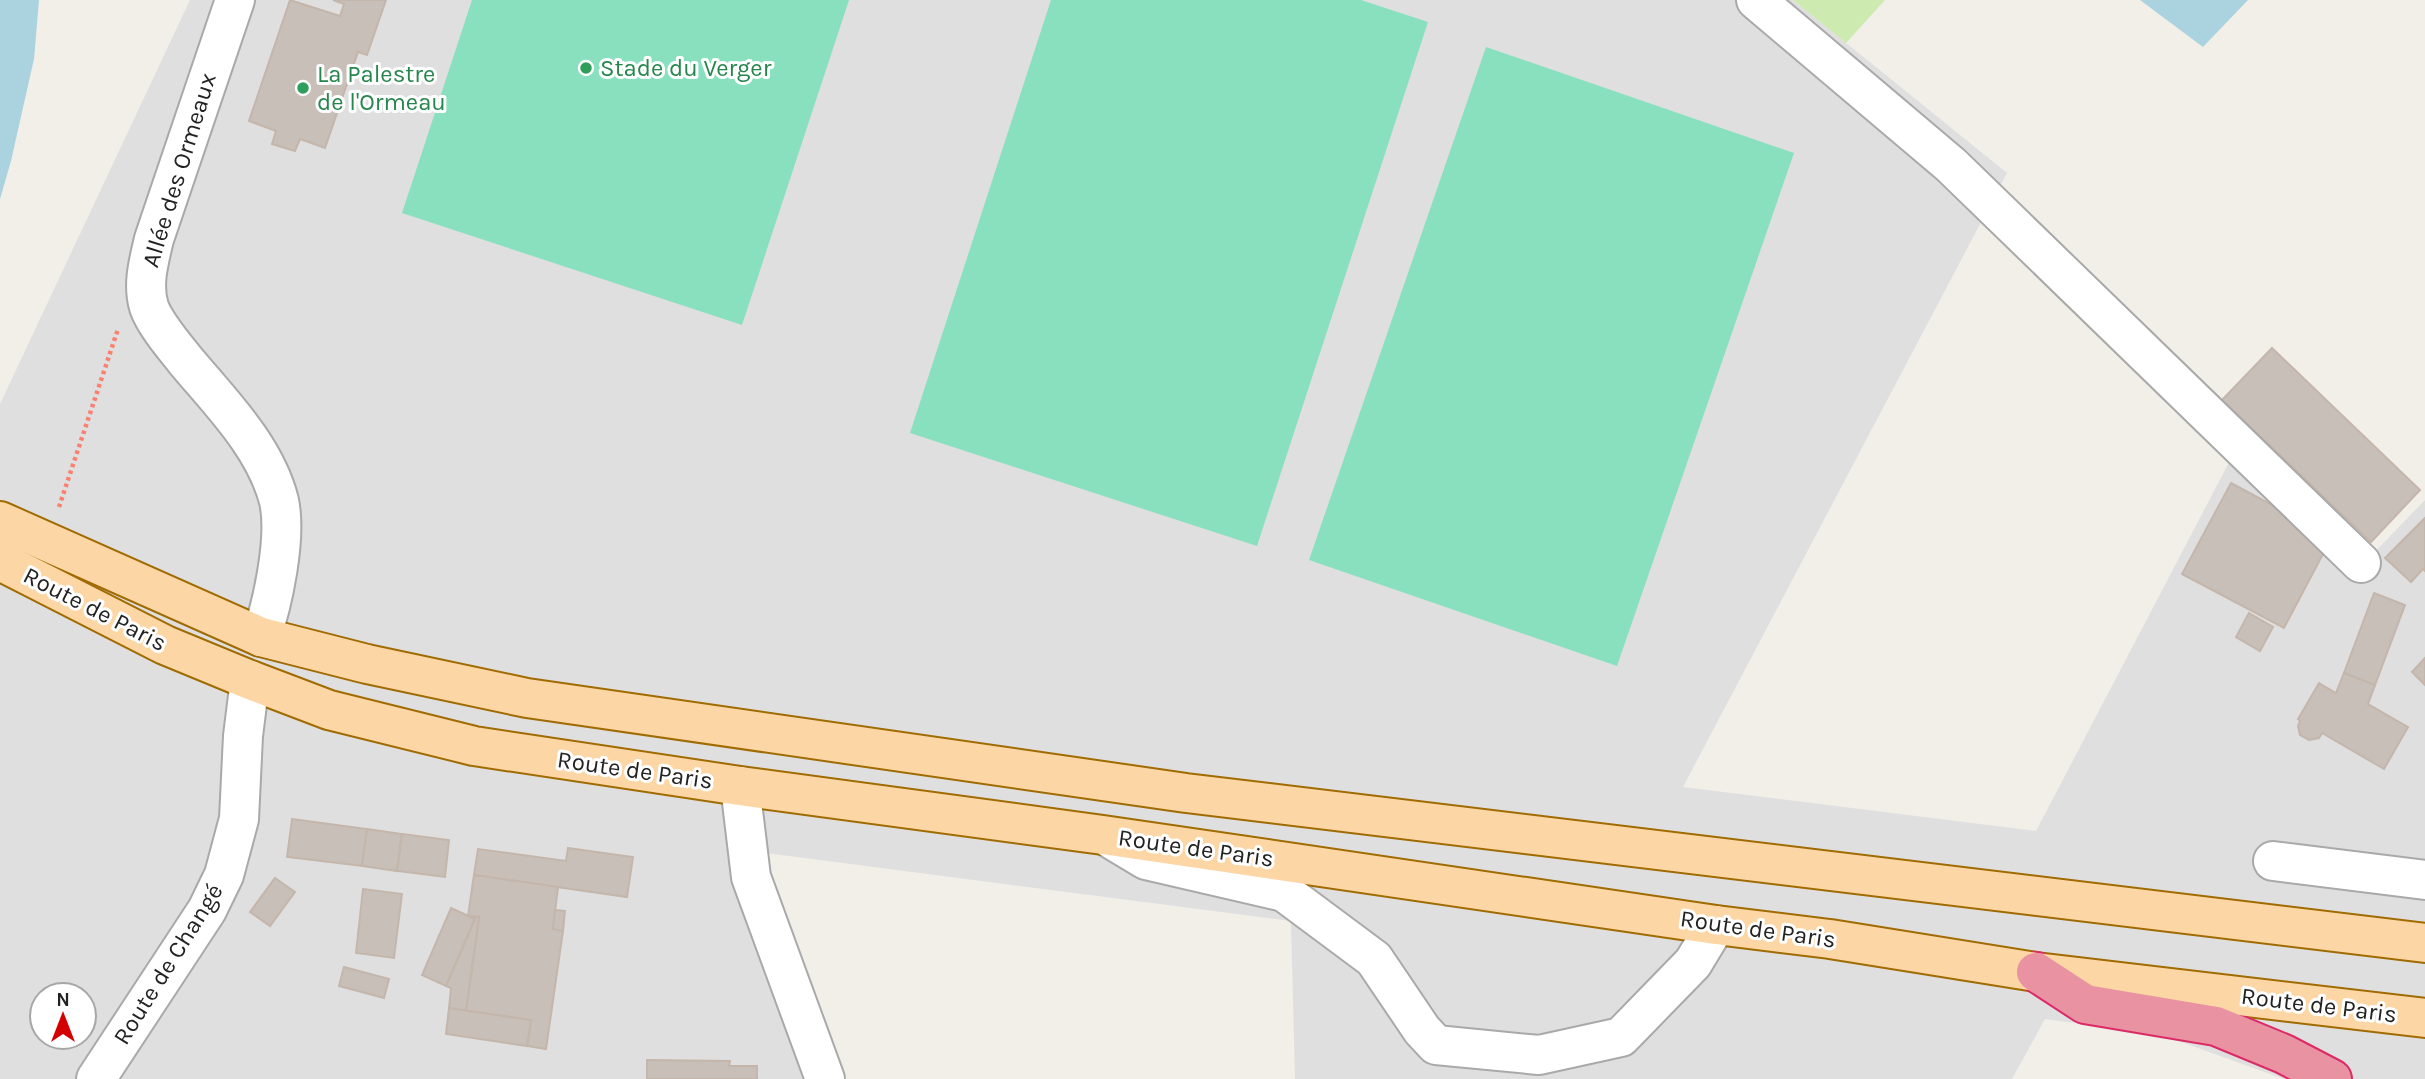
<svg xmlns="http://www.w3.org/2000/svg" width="2425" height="1079" font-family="Karla,sans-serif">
<rect width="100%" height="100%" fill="#f2efe9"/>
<path fill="#e0dfdf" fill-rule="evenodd" d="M190 0H1793L2007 173 1683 787 2036 831 2235 451 2370 557 2425 500V1079H2284L2159 1034 2045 1019 2012 1079H1295L1291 921 758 852 845 1079H0V404ZM42 995H84V1037H42Z"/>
<polygon fill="#cdebb0" points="1793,0 1885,0 1846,43"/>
<g fill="#88e0be">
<polygon points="472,0 849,0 742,325 402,213"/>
<polygon points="1051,0 1361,0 1428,22 1257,546 910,433"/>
<polygon points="1486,47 1794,153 1617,666 1309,560"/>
</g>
<g fill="#aad3df">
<polygon points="0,0 39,0 34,59 11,161 0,199"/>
<polygon points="2140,0 2248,0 2203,47"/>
</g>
<g fill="#c7bfb8" stroke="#c4b6ab" stroke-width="2">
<polygon points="290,0 340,16 344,4 333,0 386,0 367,55 358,52 325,148 300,139 295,151 272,144 276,131 249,121"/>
<polygon points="2272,348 2420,490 2371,542 2222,400"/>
<polygon points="2231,483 2332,537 2284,628 2182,574"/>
<polygon points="2425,518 2425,571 2423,569 2411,582 2385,558"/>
<polygon points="2374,593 2405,605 2375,685 2344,673"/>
<polygon points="2249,613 2273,627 2260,651 2236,637"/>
<polygon points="2425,658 2425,685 2412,672"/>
<polygon points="2344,673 2375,685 2368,704 2408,727 2384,769 2322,733 2319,738 2309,740 2300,735 2298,726 2300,721 2298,719 2319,683 2336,693"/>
<polygon points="292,819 367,829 362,866 287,857"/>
<polygon points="367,829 402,834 397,871 362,866"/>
<polygon points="402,834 449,840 445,877 397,871"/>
<polygon points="568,848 633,857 627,897 474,875 478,849 566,861"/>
<polygon points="474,875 558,887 553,929 563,931 546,1049 527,1046 531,1020 466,1011 479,917 468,916"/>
<polygon points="275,878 295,892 270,926 250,912"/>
<polygon points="363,889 402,894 394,958 356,953"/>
<polygon points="451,908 475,919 446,986 422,975"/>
<polygon points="555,910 565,911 563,931 553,929"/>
<polygon points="468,916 479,917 466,1011 449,1008 451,988 446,986 475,919"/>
<polygon points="344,967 389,979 384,998 339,986"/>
<polygon points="449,1008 531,1020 527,1046 446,1034"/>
<polygon points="647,1060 730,1061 729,1066 757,1066 757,1079 647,1079"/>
</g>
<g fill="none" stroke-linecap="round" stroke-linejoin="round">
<defs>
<g id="minor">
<path d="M235 0 154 239C149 261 142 284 149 307 155 324 174 346 185 360 220 402 265 446 279 501 287 537 273 603 261 637"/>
<polyline points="1756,0 1951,165 2361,563"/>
<polyline points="740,786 751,877 825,1079"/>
<polyline points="1111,839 1146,860 1284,892 1374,959 1422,1030 1436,1045 1539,1055 1621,1037 1693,963 1716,925"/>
<polyline points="2273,861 2425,880"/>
<polyline points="96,1079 207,910 224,875 239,819 243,736 250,680"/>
</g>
<g id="major">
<polyline points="0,521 261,637 367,664 527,698 1186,793 2425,943"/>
<polyline points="0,561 165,645 250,680 329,710 474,746 740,786 1103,835 1716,925 1830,939 2036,972 2425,1018"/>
</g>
<polyline id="highway" points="2036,972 2085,1004 2216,1026 2284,1054 2332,1079"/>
</defs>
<use href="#minor" stroke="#a9a9a9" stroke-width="42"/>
<use href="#major" stroke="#a06b00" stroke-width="42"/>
<use href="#highway" stroke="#dc2a67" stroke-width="42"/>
<polyline stroke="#fa8072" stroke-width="4.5" stroke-dasharray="3.5 3.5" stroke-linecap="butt" points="59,507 118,329"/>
<use href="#minor" stroke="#fff" stroke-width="38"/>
<use href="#major" stroke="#fcd6a4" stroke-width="38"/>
<use href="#highway" stroke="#e892a2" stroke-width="38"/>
</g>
<g fill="#2e9e5b" stroke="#fff" stroke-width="2.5">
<circle cx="586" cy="68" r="7"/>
<circle cx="303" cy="88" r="7"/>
</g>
<g text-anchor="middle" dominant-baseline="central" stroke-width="6" stroke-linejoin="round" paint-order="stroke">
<g font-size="24" fill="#27864d" stroke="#fff" text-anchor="start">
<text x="600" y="68">Stade du Verger</text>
<text x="317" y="74">La Palestre<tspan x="317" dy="28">de l'Ormeau</tspan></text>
</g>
<g font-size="24" fill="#222" stroke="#fff">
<text transform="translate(179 170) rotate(-73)">Allée des Ormeaux</text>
<text transform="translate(95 609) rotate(27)">Route de Paris</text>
<text transform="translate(635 770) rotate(8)">Route de Paris</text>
<text transform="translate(1196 848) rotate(8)">Route de Paris</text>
<text transform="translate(1758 929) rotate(8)">Route de Paris</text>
<text transform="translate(168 964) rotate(-58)">Route de Changé</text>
<text transform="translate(2319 1005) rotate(7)">Route de Paris</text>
</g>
</g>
<g transform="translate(63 1016)"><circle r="33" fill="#ffffff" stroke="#a7a7a7" stroke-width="2"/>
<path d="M0-5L12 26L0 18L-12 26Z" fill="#d40000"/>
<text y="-10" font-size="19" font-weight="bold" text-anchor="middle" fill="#222222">N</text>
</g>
</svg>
